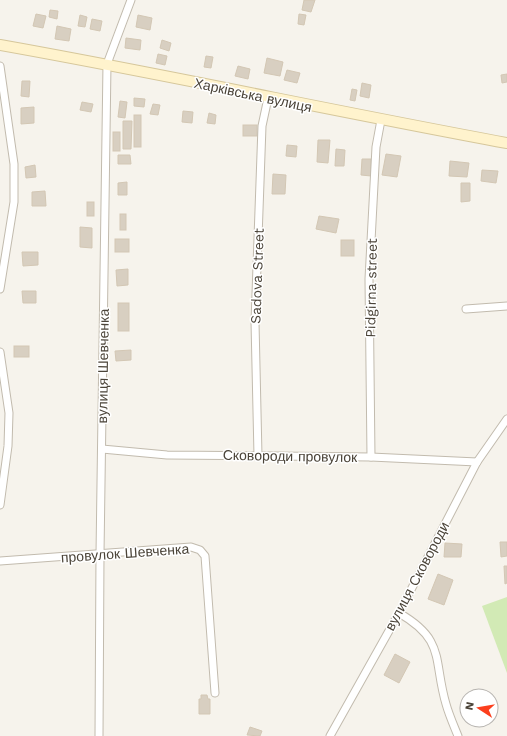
<svg xmlns="http://www.w3.org/2000/svg" width="507" height="736" font-family="'Work Sans',sans-serif">
<rect width="100%" height="100%" fill="#f6f3ec"/>
<polygon fill="#d2eab5" points="507,597 507,673 482,606"/>
<g fill="#d8cfc1" stroke="#d3c7b4">
<polygon points="304,0 315,0 311,12 302,10"/>
<polygon points="50,10 58,11 57,19 49,17"/>
<polygon points="36,14 46,16 43,28 33,26"/>
<polygon points="299,14 306,15 304,25 298,24"/>
<polygon points="80,15 87,17 85,27 78,26"/>
<polygon points="138,15 152,18 150,30 136,27"/>
<polygon points="92,19 102,21 100,31 90,29"/>
<polygon points="57,26 71,29 69,41 55,39"/>
<polygon points="126,38 141,40 140,50 125,48"/>
<polygon points="162,40 171,43 169,51 160,48"/>
<polygon points="158,54 167,56 165,65 156,63"/>
<polygon points="206,56 213,57 211,68 204,67"/>
<polygon points="267,58 283,62 280,76 264,73"/>
<polygon points="238,66 250,69 248,79 235,76"/>
<polygon points="287,70 300,73 297,83 284,80"/>
<polygon points="507,74 507,82 502,83 501,75"/>
<polygon points="22,81 30,81 29,97 21,96"/>
<polygon points="362,83 371,85 369,98 360,96"/>
<polygon points="352,89 357,90 355,101 350,100"/>
<polygon points="134,98 145,99 144,107 134,106"/>
<polygon points="120,101 127,102 125,118 118,117"/>
<polygon points="82,102 93,104 91,112 80,110"/>
<polygon points="153,104 160,105 158,115 150,114"/>
<polygon points="34,107 34,123 21,124 21,108"/>
<polygon points="183,111 193,112 192,123 182,122"/>
<polygon points="209,113 216,115 215,124 207,123"/>
<rect x="134" y="115" width="7" height="32"/>
<polygon points="123,121 132,121 131,149 123,149"/>
<rect x="243" y="125" width="14" height="11"/>
<rect x="113" y="132" width="7" height="19"/>
<polygon points="318,140 330,140 328,163 317,162"/>
<polygon points="287,145 297,146 296,157 286,156"/>
<polygon points="336,149 345,150 344,166 335,166"/>
<polygon points="386,154 401,156 397,177 382,175"/>
<polygon points="118,155 130,155 131,164 118,164"/>
<polygon points="362,159 371,159 371,176 361,175"/>
<polygon points="450,161 469,163 467,177 449,176"/>
<polygon points="35,165 36,177 26,178 25,167"/>
<polygon points="482,170 498,171 496,183 481,181"/>
<polygon points="273,174 286,175 285,194 272,194"/>
<polygon points="127,182 127,195 118,195 118,183"/>
<polygon points="461,183 470,183 470,201 461,202"/>
<polygon points="45,191 46,206 32,206 32,192"/>
<rect x="87" y="202" width="7" height="14"/>
<rect x="120" y="214" width="6" height="16"/>
<polygon points="319,216 339,219 336,233 316,229"/>
<polygon points="80,227 92,228 92,248 80,247"/>
<rect x="115" y="239" width="14" height="13"/>
<rect x="341" y="240" width="13" height="16"/>
<polygon points="22,252 38,252 38,265 23,266"/>
<polygon points="128,269 128,285 117,286 116,270"/>
<polygon points="22,291 36,291 36,303 23,303"/>
<rect x="118" y="303" width="11" height="28"/>
<rect x="14" y="346" width="15" height="11"/>
<polygon points="131,350 131,360 116,361 115,351"/>
<polygon points="500,542 507,542 507,556 501,557"/>
<polygon points="445,543 462,544 461,557 444,557"/>
<polygon points="504,566 507,566 507,583 505,584"/>
<polygon points="438,574 453,580 444,605 428,599"/>
<polygon points="395,654 410,662 399,683 384,675"/>
<polygon points="201,695 207,695 208,699 210,699 210,714 199,714 199,699 201,699"/>
<polygon points="250,727 262,731 260,736 247,735"/>
</g>
<g fill="none" stroke-linecap="round" stroke-linejoin="round">
<defs>
<g id="street">
<polyline points="0,66 14,164 14,202 0,289"/>
<polyline points="466,309 507,306"/>
<polyline points="0,352 9,413 8,446 0,505"/>
<polyline points="102,449 167,455 371,457 477,462"/>
<polyline points="258,456 255,322 262,126 268,98"/>
<polyline points="371,457 369,279 376,147 381,120"/>
<polyline points="0,561 191,547 200,550 205,556 215,693"/>
<path d="M399 613C446 640 433 660 446 704 449 715 454 726 458 736"/>
<polyline points="99,736 100,554 107,64 131,0"/>
<polyline points="330,736 399,613 477,462 507,419"/>
</g>
<path id="secondary" d="M0 45C169 75 338 112 507 143"/>
</defs>
<use href="#street" stroke="#c2bbae" stroke-width="9"/>
<use href="#secondary" stroke="#d6c79b" stroke-width="12"/>
<use href="#street" stroke="#fff" stroke-width="7"/>
<use href="#secondary" stroke="#fff3cd" stroke-width="10"/>
</g>
<g text-anchor="middle" dominant-baseline="central" stroke-width="3" stroke-linejoin="round" paint-order="stroke">
<g font-size="14" fill="#4b4439" stroke="#fff">
<text transform="translate(253 95) rotate(12)">Харківська вулиця</text>
<text transform="translate(257 276) rotate(-88)">Sadova Street</text>
<text transform="translate(371 288) rotate(-89)">Pidgirna street</text>
<text transform="translate(103 366) rotate(-89)">вулиця Шевченка</text>
<text transform="translate(290 456) rotate(1)">Сковороди провулок</text>
<text transform="translate(125 553) rotate(-4)">провулок Шевченка</text>
<text transform="translate(417 576) rotate(-62)">вулиця Сковороди</text>
</g>
</g>
<g transform="translate(479 708) rotate(282)"><circle r="19" fill="#ffffff" stroke="#b7b4b0"/>
<path d="M0-3L7 15L0 10L-7 15Z" fill="#fc3f1d"/>
<text y="-6" font-size="11" font-weight="bold" text-anchor="middle" fill="#4b4439">N</text>
</g>
</svg>
